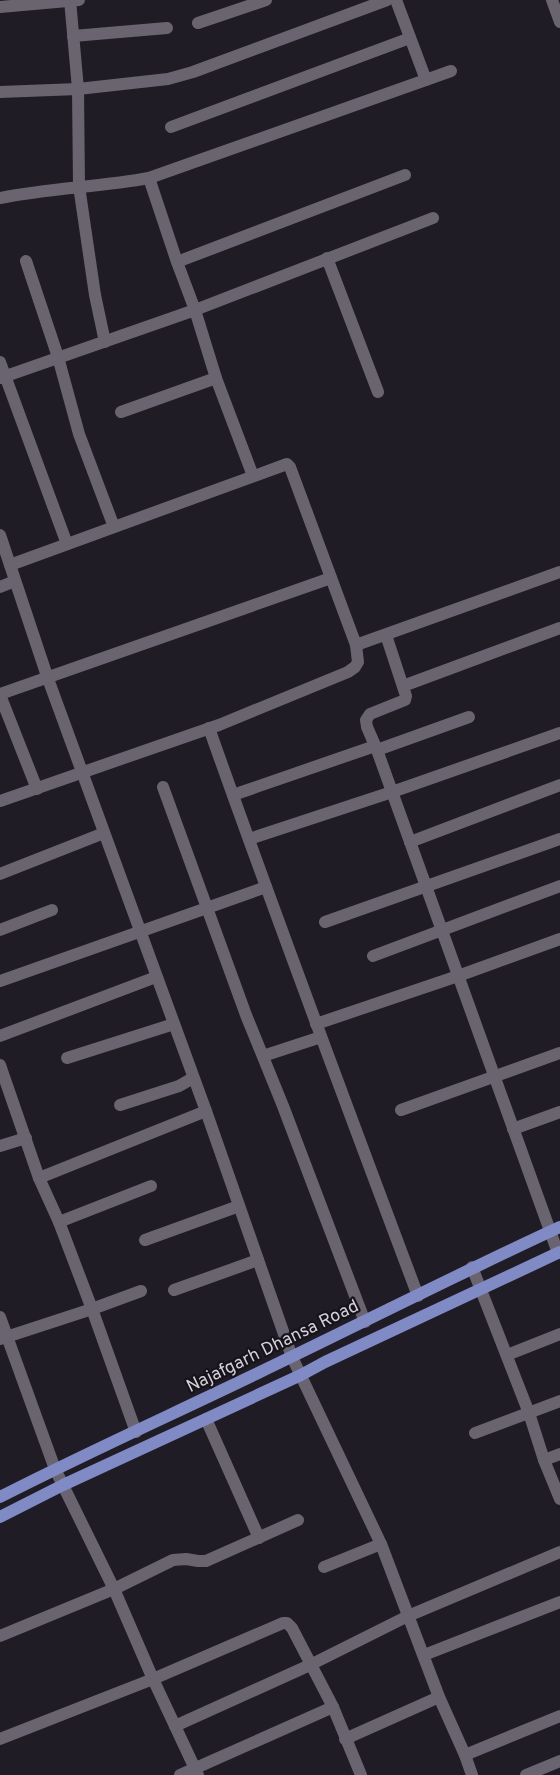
<svg xmlns="http://www.w3.org/2000/svg" width="560" height="1775" font-family="Overpass,sans-serif">
<rect width="100%" height="100%" fill="#201c26"/>
<g fill="none" stroke-linecap="round" stroke-linejoin="round">
<g stroke="#696470" stroke-width="12">
<polyline points="70,0 78,89 79,186 95,295 105,342"/>
<polyline points="396,0 426,80"/>
<polyline points="552,0 560,22"/>
<polyline points="0,7 79,0"/>
<polyline points="198,23 266,0"/>
<polyline points="73,36 167,28"/>
<polyline points="0,92 78,89 168,79 193,72 387,0"/>
<polyline points="171,127 410,38"/>
<polyline points="149,178 177,262 405,175"/>
<path d="M0 198C49 188 100 187 149 178L451 71"/>
<polyline points="327,258 378,392"/>
<polyline points="26,261 58,357 79,434 114,527"/>
<polyline points="177,262 195,310 433,218"/>
<polyline points="0,362 67,544"/>
<polyline points="0,378 195,310 216,378 253,476"/>
<polyline points="121,412 216,378"/>
<polyline points="0,535 47,676 206,1111 292,1357 381,1544 439,1697 465,1755 472,1775"/>
<polyline points="10,565 287,464 290,467 356,645 560,572"/>
<polyline points="0,587 15,581"/>
<polyline points="386,635 406,696 405,700 370,714 366,720 367,727 377,750 558,1253"/>
<polyline points="403,686 560,628"/>
<polyline points="0,694 331,578"/>
<polyline points="0,695 37,789"/>
<path d="M209 728C276 918 347 1107 418 1296"/>
<polyline points="377,750 469,717"/>
<polyline points="163,787 246,1015 283,1106 365,1322"/>
<polyline points="233,795 375,746"/>
<polyline points="0,801 219,725 348,672 355,667 358,662 356,645"/>
<polyline points="249,839 392,792 560,733"/>
<polyline points="410,842 560,785"/>
<polyline points="0,874 104,833"/>
<polyline points="325,922 560,839"/>
<polyline points="0,930 52,910"/>
<polyline points="373,956 560,886"/>
<polyline points="0,981 266,887"/>
<polyline points="316,1024 458,976 560,939"/>
<polyline points="0,1036 156,977"/>
<polyline points="263,1056 321,1037"/>
<polyline points="67,1058 174,1024"/>
<polyline points="0,1065 39,1178 59,1222 92,1309 136,1432"/>
<polyline points="120,1105 179,1086 193,1078"/>
<polyline points="401,1110 560,1053"/>
<polyline points="513,1129 560,1112"/>
<polyline points="0,1146 26,1138"/>
<polyline points="39,1178 206,1111"/>
<polyline points="59,1222 151,1186"/>
<polyline points="145,1240 239,1206"/>
<polyline points="472,1267 529,1413 544,1460 560,1499"/>
<polyline points="174,1290 258,1260"/>
<polyline points="0,1317 55,1469 114,1589 153,1679 198,1775"/>
<polyline points="0,1339 92,1309 141,1291"/>
<polyline points="507,1355 560,1334"/>
<polyline points="206,1419 259,1538"/>
<polyline points="475,1433 560,1401"/>
<polyline points="544,1460 560,1454"/>
<polyline points="324,1567 381,1544"/>
<polyline points="0,1636 114,1589 173,1560 186,1559 198,1561 206,1561 298,1520"/>
<polyline points="424,1655 560,1602"/>
<polyline points="175,1726 310,1665 408,1616 560,1552"/>
<polyline points="0,1739 153,1679 283,1623 287,1623 292,1628 333,1707 361,1775"/>
<polyline points="345,1739 439,1697"/>
<polyline points="465,1755 560,1716"/>
<polyline points="180,1775 333,1707"/>
<polyline points="526,1775 560,1761"/>
</g>
<g stroke="#808ac5" stroke-width="12">
<path d="M0 1497C84 1454 171 1415 256 1374 358 1325 458 1274 560 1227"/>
<polyline points="0,1517 63,1485 301,1375 325,1362 560,1252"/>
</g>
</g>
<g text-anchor="middle" dominant-baseline="central" stroke-width="4.5" stroke-linejoin="round" paint-order="stroke">
<g font-size="18" fill="#d3d0d6" stroke="#17131c">
<text transform="translate(273 1347) rotate(-26)">Najafgarh Dhansa Road</text>
</g>
</g>
</svg>
